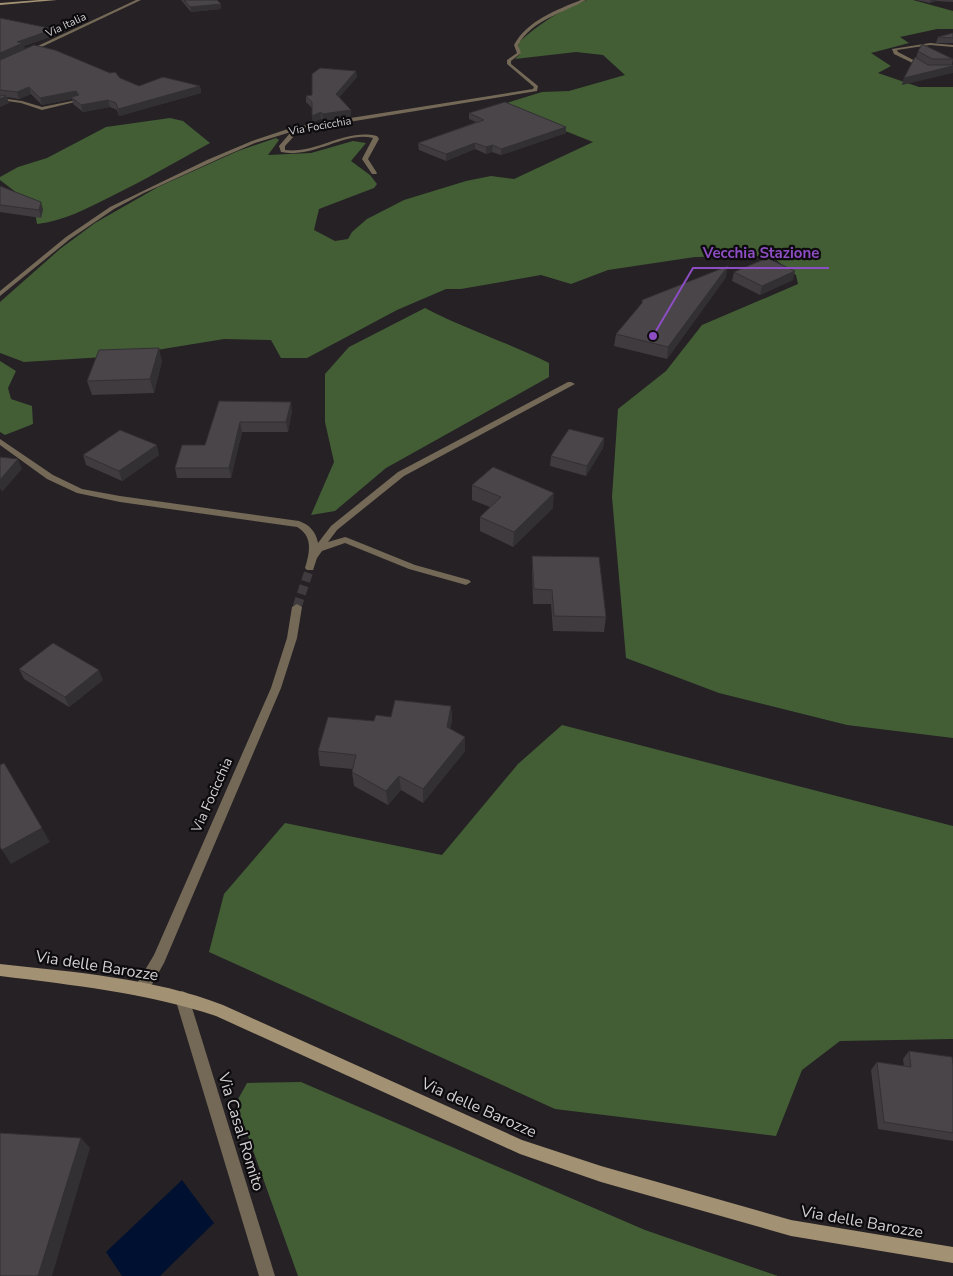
<svg xmlns="http://www.w3.org/2000/svg" width="953" height="1276" font-family="'Nunito Sans',sans-serif">
<rect width="100%" height="100%" fill="#252125"/>
<g fill="#435e35">
<path d="M587 0H913L953 11V29H937L900 37 909 43 871 53 891 66 878 73 919 87H953V738L847 725 719 693 626 658 612 497 618 409 666 371 702 325 798 284 796 275 776 260 761 256 695 257 608 270 571 284 541 275 461 289H446L397 310 307 358H281L271 340 224 339 120 356 24 362 0 353V302L60 249 95 223 158 187 238 151 276 138 279 140 268 155 311 153 353 141 366 143 351 161 370 175 377 184 374 188 319 209 314 230 335 241 348 239 352 232 367 219 404 200 466 181 491 176 514 179 593 142 500 105 542 92 569 91 625 75 603 55 576 52 515 59 520 54 518 43C539 24 561 9 587 0Z"/>
<path d="M170 118 183 121 210 143C177 161 145 180 112 196 88 208 64 221 37 224L34 206 0 180V177L18 167 47 158 106 127Z"/>
<path d="M425 308C465 329 509 343 549 363V377L386 468 335 511 311 515 334 462 325 422V374L349 347Z"/>
<polygon points="0,361 16,371 8,388 11,399 32,406 33,424 5,435 0,432"/>
<polygon points="562,725 953,826 953,1039 840,1041 802,1070 776,1136 555,1109 209,952 224,894 285,823 442,855 518,764"/>
<polygon points="301,1082 645,1230 778,1276 298,1276 236,1103 247,1083"/>
</g>
<polygon fill="#001030" points="182,1180 214,1223 160,1276 122,1276 106,1252"/>
<g fill="none" stroke-linecap="round" stroke-linejoin="round">
<polyline stroke="#3f3b3f" stroke-width="9" stroke-dasharray="9 4.5" stroke-linecap="butt" points="297,607 310,568"/>
<g fill="#746956" fill-rule="evenodd">
<polygon points="136,0 141,0 31,52 27,51"/>
<path d="M581 0H586C563 13 532 20 518 45L521 53 511 61V64L538 86 537 91 300 130 297 131 296 134 285 146V150C317 154 345 128 377 136L379 139 368 159 377 173 376 174H372L362 159 373 138C344 131 315 159 281 152L279 146 291 132 255 143 225 156 144 193 114 209 70 239 0 296V291L66 237 110 207 207 160 252 141 294 127 533 89 534 87 507 64V60L517 53 514 45C527 21 556 10 581 0Z"/>
<polygon points="930,43 953,45 953,47 930,45 897,50 898,52 925,66 923,68 894,54 892,49"/>
<polygon points="0,98 22,101 42,107 77,100 79,101 42,110 21,103 0,100"/>
<path d="M568 382H571L575 384 404 476 337 530 328 542 345 537 348 538 415 565 469 580 471 582 466 585 409 569 345 543 322 551 317 558 313 570H307L305 568C310 552 313 536 297 527L120 502 77 493 47 479 0 445V439L53 475 82 489 120 496 299 521C310 525 316 532 318 543L331 526 398 472Z"/>
<polygon points="297,604 302,607 297,638 281,688 164,963 146,995 141,996 136,995 134,990 136,985 154,955 271,688 287,638 292,607"/>
<polygon points="182,991 187,993 189,998 275,1276 259,1276 175,998 177,993"/>
</g>
<g fill="#a29172" fill-rule="evenodd">
<polygon points="39,0 57,0 0,5 0,3"/>
<path d="M0 964C73 972 154 978 223 1005L522 1140 601 1166 791 1220 953 1247V1263L791 1236 601 1182 520 1154 216 1016C146 993 73 985 0 976Z"/>
</g>
</g>
<g fill="#3f3b3f">
<polygon points="181,0 217,0 221,9 191,12"/>
<polygon points="916,0 953,0 953,2 936,1 930,3"/>
<polygon points="0,18 56,35 24,46 25,49 120,78 139,86 200,86 201,93 119,116 117,110 110,107 83,112 73,104 72,99 42,105 31,94 19,99 7,97 9,103 0,107"/>
<polygon points="953,33 953,43 936,43 938,37"/>
<polygon points="918,51 953,59 952,65 902,85 904,78 916,58"/>
<polygon points="356,71 357,77 339,97 351,110 351,116 323,121 321,119 312,122 312,108 306,102 306,96 312,95"/>
<polygon points="469,113 566,127 566,133 501,155 492,152 486,154 475,149 446,161 419,150 418,143 476,122 469,119"/>
<polygon points="0,186 43,209 41,218 0,212"/>
<polygon points="734,272 793,280 760,295 732,281"/>
<polygon points="726,277 667,359 614,346 616,334"/>
<polygon points="162,361 154,393 92,395 87,381"/>
<polygon points="219,401 292,411 288,432 242,432 231,478 177,478 175,468 205,445"/>
<polygon points="604,438 603,448 586,476 550,466 551,456"/>
<polygon points="83,455 159,455 122,481 86,465"/>
<polygon points="472,485 553,508 513,547 480,531 480,517 490,507 472,500"/>
<polygon points="532,556 606,617 604,632 553,631 551,604 533,604 532,571"/>
<polygon points="19,669 103,680 69,707 24,679"/>
<polygon points="451,706 452,721 450,729 465,751 423,803 401,790 388,805 354,786 352,772 352,769 320,766 318,751 374,721 391,717"/>
<polygon points="909,1051 953,1065 953,1141 878,1129 871,1070 877,1062 904,1066 903,1059"/>
</g>
<g fill="#333033">
<polygon points="931,0 937,0 936,1 930,3"/>
<polygon points="221,4 221,9 191,12 190,7"/>
<polygon points="54,29 56,35 24,46 25,49 0,61 0,53 17,42"/>
<polygon points="953,66 953,73 902,85 904,78"/>
<polygon points="356,71 357,77 337,100 336,94"/>
<polygon points="200,86 201,93 119,116 118,109"/>
<polygon points="29,87 31,94 19,99 17,92"/>
<polygon points="76,91 78,98 71,97 72,99 42,105 40,98"/>
<polygon points="6,96 9,103 0,107 0,99"/>
<polygon points="108,100 110,107 83,112 81,105"/>
<polygon points="351,110 351,116 323,121 322,114"/>
<polygon points="321,112 321,119 312,122 312,116"/>
<polygon points="566,127 566,133 501,155 501,149"/>
<polygon points="475,143 475,149 446,161 446,154"/>
<polygon points="493,145 492,152 486,154 486,147"/>
<polygon points="41,202 43,209 41,218 39,210"/>
<polygon points="728,266 726,277 667,359 668,347"/>
<polygon points="795,271 793,280 760,295 762,286"/>
<polygon points="159,348 162,361 154,393 150,379"/>
<polygon points="291,402 292,411 288,432 286,422"/>
<polygon points="240,422 242,432 231,478 229,468"/>
<polygon points="604,438 603,448 586,476 587,466"/>
<polygon points="157,445 159,455 122,481 119,471"/>
<polygon points="18,459 22,469 2,492 0,488 0,480"/>
<polygon points="554,493 553,508 513,547 514,532"/>
<polygon points="99,670 103,680 69,707 65,697"/>
<polygon points="451,706 452,721 447,742 447,727"/>
<polygon points="465,737 465,751 423,803 423,789"/>
<polygon points="399,776 401,790 388,805 386,791"/>
<polygon points="42,828 50,842 11,864 2,850"/>
<polygon points="81,1138 90,1148 52,1276 38,1276"/>
</g>
<g fill="#494549" stroke="#333033">
<polygon points="184,0 217,0 221,4 190,7"/>
<polygon points="0,18 54,29 17,42 23,43 0,53"/>
<polygon points="953,33 953,38 938,37"/>
<polygon points="922,44 953,59 932,59 918,51"/>
<polygon points="34,45 55,50 110,73 115,72 120,78 139,86 163,77 200,86 118,109 116,103 108,100 81,105 71,97 79,95 76,91 40,98 29,87 17,92 0,90 0,60"/>
<polygon points="915,57 928,65 953,65 953,66 904,78"/>
<polygon points="320,68 356,71 336,94 351,110 322,114 321,112 312,116 312,102 306,96 312,95 312,74"/>
<polygon points="0,95 6,96 0,99"/>
<polygon points="505,102 566,127 501,149 493,145 486,147 475,143 446,154 418,143 484,120 469,113"/>
<polygon points="0,186 41,202 39,210 0,205"/>
<polygon points="767,258 795,271 762,286 734,272"/>
<polygon points="728,266 668,347 616,334 642,303 642,300"/>
<polygon points="159,348 150,379 87,381 99,350"/>
<polygon points="219,401 291,402 286,422 240,422 229,468 175,468 182,445 205,445"/>
<polygon points="569,429 604,438 587,466 551,456"/>
<polygon points="120,430 157,445 119,471 83,455"/>
<polygon points="0,457 18,459 0,480"/>
<polygon points="493,467 554,493 514,532 480,517 501,497 472,485"/>
<polygon points="532,556 599,557 606,617 554,616 552,590 534,589"/>
<polygon points="53,643 99,670 65,697 19,669"/>
<polygon points="395,700 451,706 447,727 465,737 423,789 399,776 386,791 352,772 356,755 318,751 328,717 374,721 376,715 391,717"/>
<polygon points="4,763 42,828 2,850 0,847 0,765"/>
<polygon points="909,1051 952,1057 953,1065 953,1133 884,1122 877,1062 911,1067"/>
<polygon points="0,1133 81,1138 38,1276 0,1276"/>
</g>
<g text-anchor="middle" dominant-baseline="central" stroke-width="4.5" stroke-linejoin="round" paint-order="stroke">
<g font-size="11" fill="#d3d0d2" stroke="#0d0b0d">
<text transform="translate(66 25) rotate(-25)">Via Italia</text>
<text transform="translate(320 126) rotate(-10)">Via Focicchia</text>
</g>
<g font-size="14" fill="#d3d0d2" stroke="#0d0b0d">
<text transform="translate(212 795) rotate(-66)">Via Focicchia</text>
</g>
<g font-size="16" fill="#d3d0d2" stroke="#0d0b0d">
<text transform="translate(97 966) rotate(9)">Via delle Barozze</text>
<text transform="translate(479 1108) rotate(24)">Via delle Barozze</text>
<text transform="translate(241 1132) rotate(73)">Via Casal Romito</text>
<text transform="translate(862 1222) rotate(10)">Via delle Barozze</text>
</g>
</g>
<path fill="none" stroke="#8d4dc3" stroke-width="2" d="M653 336L693 268H829"/>
<circle fill="#8d4dc3" stroke="#0d0b0d" stroke-width="2" cx="653" cy="336" r="5"/>
<g font-size="15" text-anchor="middle" font-weight="bold" fill="#8d4dc3" stroke="#0d0b0d" stroke-width="4.5" stroke-linejoin="round" paint-order="stroke">
<text x="761" y="258">Vecchia Stazione</text>
</g>
</svg>
